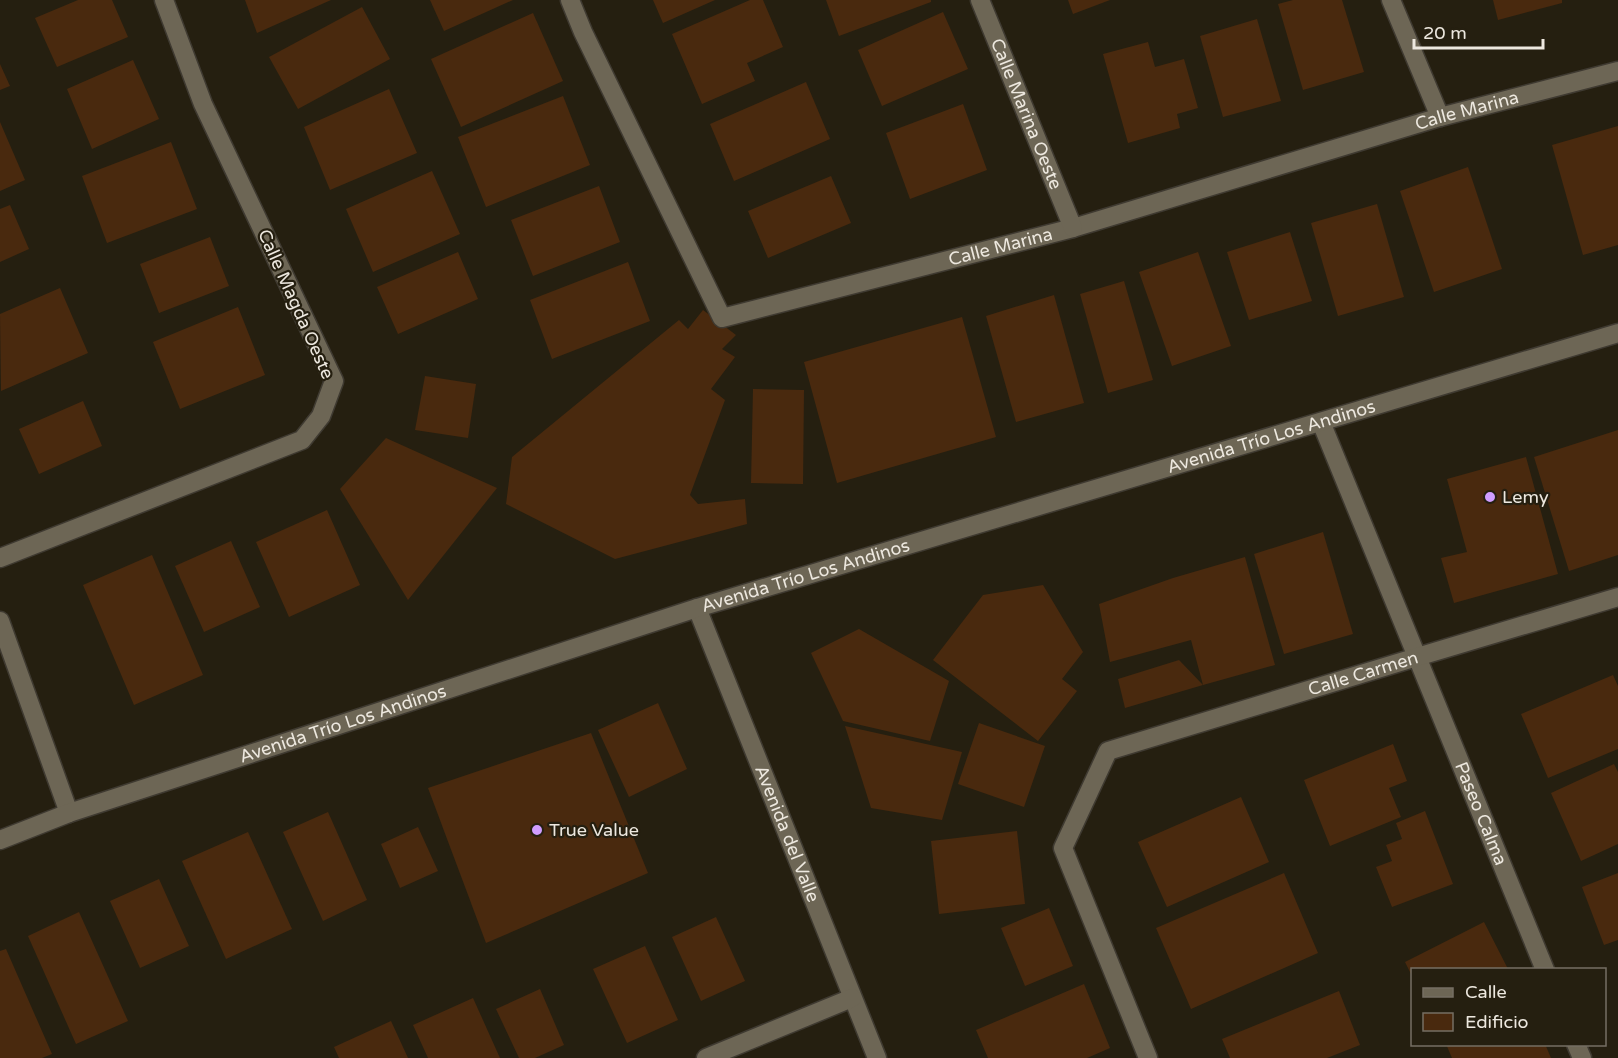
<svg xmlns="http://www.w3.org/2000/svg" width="1618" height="1058" font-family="'Varela Round',sans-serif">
<rect width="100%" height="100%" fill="#251f10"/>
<g fill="#49290e">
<polygon points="78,0 112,0 128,37 57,67 35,18"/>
<polygon points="245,0 331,0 257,33"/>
<polygon points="430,0 513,0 444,31"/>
<polygon points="653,0 715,0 663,23"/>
<polygon points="750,0 763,0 783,47 747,63 755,81 702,104 672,34"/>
<polygon points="826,0 931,0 931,2 839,36"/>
<polygon points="1068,0 1110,0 1073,14"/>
<polygon points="1293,0 1342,0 1364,72 1303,90 1278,4"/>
<polygon points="1493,0 1562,0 1562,3 1498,20"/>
<polygon points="362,7 390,59 298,109 269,57"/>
<polygon points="943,12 968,69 882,106 858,50"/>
<polygon points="533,13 563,81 461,127 431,59"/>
<polygon points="1257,19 1281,101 1223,117 1200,36"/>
<polygon points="1148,42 1155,67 1184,59 1198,108 1177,114 1180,128 1128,143 1103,54"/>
<polygon points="133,60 159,119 92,149 67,89"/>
<polygon points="0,64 10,86 0,90"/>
<polygon points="806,82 830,139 734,181 710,124"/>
<polygon points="389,89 417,153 330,190 304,127"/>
<polygon points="563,96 590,165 486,207 458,137"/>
<polygon points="963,104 987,170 910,199 886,133"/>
<polygon points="0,122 25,180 0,191"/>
<polygon points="1618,126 1618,245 1583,255 1552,145"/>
<polygon points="171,142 197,209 107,243 82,176"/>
<polygon points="1468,167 1502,269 1434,292 1400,191"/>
<polygon points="432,171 460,234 373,272 346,209"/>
<polygon points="831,176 851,223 768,258 748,211"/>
<polygon points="599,186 620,242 533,276 511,220"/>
<polygon points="1377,204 1404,297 1338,316 1311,223"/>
<polygon points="10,205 29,249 0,262 0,209"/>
<polygon points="1290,232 1312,301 1249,320 1227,252"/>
<polygon points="210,237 229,286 159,313 140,264"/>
<polygon points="458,252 478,299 398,334 377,287"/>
<polygon points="1198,252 1231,346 1172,366 1139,272"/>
<polygon points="628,262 650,321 552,359 530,300"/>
<polygon points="1124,281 1153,380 1108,393 1080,294"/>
<polygon points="60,288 88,353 1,391 0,314"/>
<polygon points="1054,295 1084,403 1016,422 986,316"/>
<polygon points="238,307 265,375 180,409 153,342"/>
<polygon points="703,310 736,335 722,349 735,357 711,389 725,400 690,495 698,504 745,499 747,524 615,559 506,504 512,457 679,320 688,329"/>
<polygon points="962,317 996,437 837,483 804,362"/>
<polygon points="425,376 476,384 468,438 415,430"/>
<polygon points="753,389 804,390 803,484 751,483"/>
<polygon points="83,401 102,446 39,474 19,429"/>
<polygon points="1618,430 1618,555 1569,571 1534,457"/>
<polygon points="386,438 497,488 408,600 340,489"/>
<polygon points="1526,457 1558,574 1454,603 1441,558 1467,552 1447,479"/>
<polygon points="327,510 360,585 289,617 256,542"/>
<polygon points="1323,532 1353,634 1284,654 1254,554"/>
<polygon points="231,541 260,607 204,632 175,566"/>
<polygon points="152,555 203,675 134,705 83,585"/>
<polygon points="1245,557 1275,665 1203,685 1191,640 1110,662 1099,604 1173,578"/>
<polygon points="1043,585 1083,652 1062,679 1077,691 1038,741 933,660 983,595"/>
<polygon points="859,629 949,681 930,741 843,721 811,653"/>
<polygon points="1179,660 1203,685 1125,708 1118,679"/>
<polygon points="1613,675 1618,686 1618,749 1548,778 1521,714"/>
<polygon points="658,703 687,769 629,797 598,730"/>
<polygon points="979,723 1045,746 1024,807 958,784"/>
<polygon points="845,726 962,752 942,820 871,808"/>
<polygon points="591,733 648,873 486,943 428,788"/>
<polygon points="1393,744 1407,781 1389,788 1401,817 1330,846 1304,780"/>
<polygon points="1614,764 1618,772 1618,844 1581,861 1551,793"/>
<polygon points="1241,797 1269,862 1167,907 1138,842"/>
<polygon points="1425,811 1453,884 1392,907 1376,867 1392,861 1386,845 1402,839 1396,823"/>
<polygon points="328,812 367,900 323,921 283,832"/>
<polygon points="418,827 438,871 400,888 381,844"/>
<polygon points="1017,831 1025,904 939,914 931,841"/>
<polygon points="248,832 292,929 226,959 182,861"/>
<polygon points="1284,873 1318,953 1191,1009 1156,928"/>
<polygon points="1618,873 1618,940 1604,945 1582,887"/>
<polygon points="159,879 189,946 140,968 110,901"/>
<polygon points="1049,908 1073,966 1025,986 1001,928"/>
<polygon points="79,912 128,1021 76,1044 28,936"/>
<polygon points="716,917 745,981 701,1001 672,937"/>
<polygon points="1484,922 1508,969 1413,969 1412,976 1405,962"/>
<polygon points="645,946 678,1020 627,1043 593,969"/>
<polygon points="6,949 52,1054 42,1058 0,1058 0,951"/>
<polygon points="1084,984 1110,1048 1087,1058 988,1058 976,1030"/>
<polygon points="540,989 564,1045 535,1058 519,1058 496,1009"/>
<polygon points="1339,991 1360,1045 1327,1058 1230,1058 1222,1039"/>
<polygon points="473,998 500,1058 428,1058 413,1025"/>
<polygon points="391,1021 408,1058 339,1058 334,1047"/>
<polygon points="1446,1044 1545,1044 1551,1058 1452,1058"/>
</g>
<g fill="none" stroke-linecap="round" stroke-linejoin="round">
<defs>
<g id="street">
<path id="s1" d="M570 0 583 32 722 318 1073 228 1440 117 1618 71"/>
<path id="s2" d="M980 0 1073 228"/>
<polyline points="1391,0 1440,117"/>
<path id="s3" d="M1321 422 1545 970"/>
<polyline points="0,558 302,440 321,416 334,381 203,104 164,0"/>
<path id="s4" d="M697 608 877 1058"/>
<polyline points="0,621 69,813"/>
<polyline points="1576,1044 1582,1058"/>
<polyline points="706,1058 852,998"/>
<path id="s5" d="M1148 1058 1063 848 1108 751 1417 657 1618 597"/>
</g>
<g id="secondary">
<path id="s6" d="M0 840 69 813 697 608 1618 333"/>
</g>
</defs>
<use href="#street" stroke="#3f3a31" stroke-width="21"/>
<use href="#secondary" stroke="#3f3a31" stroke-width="21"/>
<use href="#street" stroke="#6d6655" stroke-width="18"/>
<use href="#secondary" stroke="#6d6655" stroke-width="18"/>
</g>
<g fill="#d09dff" stroke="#251f10" stroke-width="2">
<circle cx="1490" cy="497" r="6"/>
<circle cx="537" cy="830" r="6"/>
</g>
<g text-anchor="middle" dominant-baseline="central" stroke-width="4.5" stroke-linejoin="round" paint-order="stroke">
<g font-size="18" fill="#ede8df" stroke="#251f10">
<text stroke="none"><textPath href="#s1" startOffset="1126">Calle Marina</textPath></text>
<text stroke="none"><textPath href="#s2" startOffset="123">Calle Marina Oeste</textPath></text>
<text stroke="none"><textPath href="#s1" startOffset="640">Calle Marina</textPath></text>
<text transform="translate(296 304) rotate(66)">Calle Magda Oeste</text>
<text stroke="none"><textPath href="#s6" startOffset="1334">Avenida Trío Los Andinos</textPath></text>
<text stroke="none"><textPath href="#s6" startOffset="848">Avenida Trío Los Andinos</textPath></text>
<text stroke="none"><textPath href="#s5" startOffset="600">Calle Carmen</textPath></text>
<text stroke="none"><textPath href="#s6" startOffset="362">Avenida Trío Los Andinos</textPath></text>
<text stroke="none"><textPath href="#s3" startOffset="423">Paseo Calma</textPath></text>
<text stroke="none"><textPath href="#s4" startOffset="243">Avenida del Valle</textPath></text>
</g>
<g font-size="18" fill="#ede8df" stroke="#251f10" text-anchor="start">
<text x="1502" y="497">Lemy</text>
<text x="549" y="830">True Value</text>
</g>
</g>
<rect x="1411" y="968" width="195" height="78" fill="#251f10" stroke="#756f63" stroke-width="1.5"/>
<rect x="1423" y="988" width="30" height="9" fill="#6d6655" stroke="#756f63" stroke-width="1.5"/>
<text x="1465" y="998" font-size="18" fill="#ede8df">Calle</text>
<rect x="1423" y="1013" width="30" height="18" fill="#49290e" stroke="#756f63" stroke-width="1.5"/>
<text x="1465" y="1028" font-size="18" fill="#ede8df">Edificio</text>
<path d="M1414 39v9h129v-9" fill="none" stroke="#ede8df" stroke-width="3"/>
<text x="1423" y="39" font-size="18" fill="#ede8df" stroke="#251f10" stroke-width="4.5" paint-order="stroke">20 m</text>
</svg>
